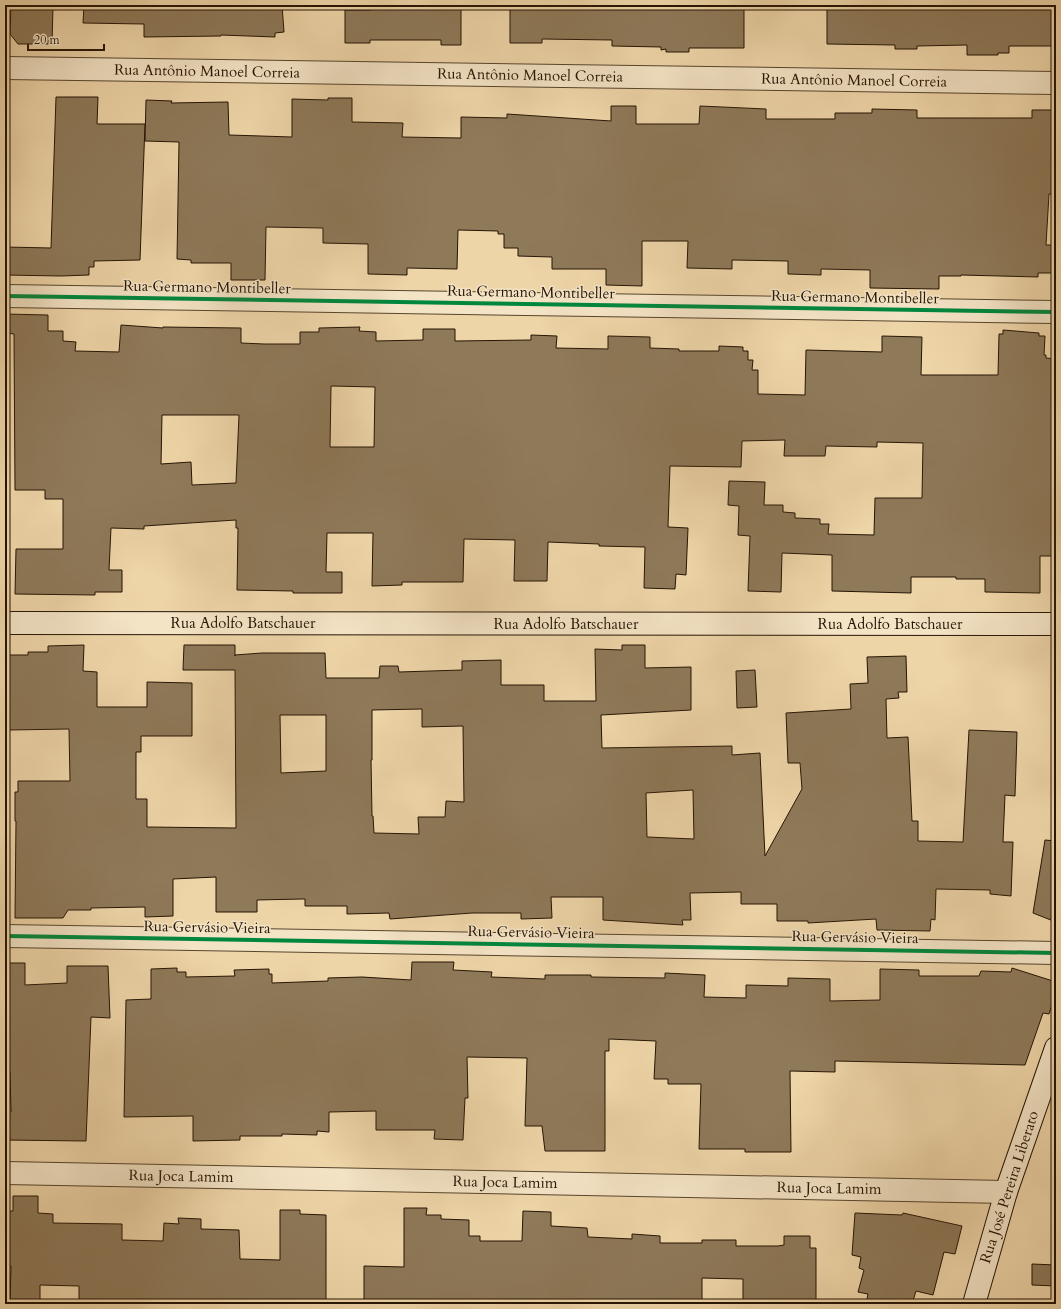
<svg xmlns="http://www.w3.org/2000/svg" width="1061" height="1309" font-family="Cardo,serif">
<rect width="100%" height="100%" fill="#eed5a8"/>
<filter id="stains"><feTurbulence type="fractalNoise" baseFrequency=".005" numOctaves="4"/><feColorMatrix values="0 0 0 0 .2 0 0 0 0 .09 0 0 0 0 .02 0 0 0 .5 -.17"/></filter>
<radialGradient id="worn" r=".72"><stop offset=".6" stop-color="#630" stop-opacity="0"/><stop offset="1" stop-color="#630" stop-opacity=".3"/></radialGradient>
<g fill="#8e7959" stroke="#251504" fill-rule="evenodd">
<polygon points="11,5 53,5 52,44 18,44 10,34"/>
<polygon points="84,5 282,5 284,32 275,33 275,37 221,35 221,36 144,37 144,24 83,23"/>
<polygon points="371,5 461,5 461,45 441,45 441,40 370,40 370,43 345,43 345,10 371,10"/>
<polygon points="510,5 744,5 744,48 689,48 689,52 666,52 666,49 661,50 661,47 612,46 612,40 542,39 542,43 510,43"/>
<polygon points="827,5 1052,5 1052,46 1009,46 1009,53 998,53 998,55 967,55 967,45 917,46 917,49 895,49 895,45 827,44"/>
<polygon points="56,97 98,97 97,124 145,124 140,260 94,261 94,267 89,267 89,275 61,276 5,275 5,247 51,248"/>
<polygon points="328,98 352,98 352,122 403,123 402,137 461,138 461,117 507,118 507,114 611,121 611,106 636,106 636,124 699,124 700,106 766,109 766,119 835,119 835,113 872,113 872,109 917,110 917,118 1032,118 1032,110 1056,110 1056,194 1049,194 1046,245 1056,245 1056,273 1038,273 1038,277 961,275 961,276 939,276 939,289 870,288 870,270 821,269 821,275 788,274 788,261 732,260 732,269 687,268 688,241 642,241 642,286 606,285 606,269 552,269 552,257 518,256 518,248 504,248 504,234 498,234 498,231 458,230 457,269 407,268 407,275 368,274 368,244 323,243 323,228 266,227 265,280 231,280 231,263 191,263 191,260 177,259 179,142 145,141 146,100 172,101 171,103 228,102 229,135 292,137 292,99 328,100"/>
<path d="M5 314 48 315V331H63V341L76 342 75 351 119 352 121 325 163 328V327L241 328V343L264 344H300V332H319V328L360 327 359 331 376 332V341L423 340V329H455V341L531 340V335L557 336 556 348 608 349V336L650 337V348L679 349V351H719V346L743 347V351H748V360H753L752 370H758V394L805 395 806 350 882 352V336L922 337 921 375H998L999 334H1003V330L1039 333V336H1045L1044 355H1046V358L1056 359V556H1040V593L985 592V579H956V577H911V593L832 591V555L782 553 781 592 748 591 750 536 738 535 739 506 728 505 729 481 765 482 764 505H783V512L795 513V518L820 519V524H829L828 534 874 535 875 498H922L923 443 877 442V447L826 446 825 456H784L785 440 742 441 741 467 670 466 668 527 688 528 686 575 676 574 675 589 644 588 645 547 599 546V544L548 542 547 581H514L515 540 464 539 463 582H402V585L372 586 373 533H327L326 572H342V593H293V591L237 590 238 528H236V520L144 526V529L111 528 109 570H122V592H95V595L15 594 16 549H63V499H45V490H15L14 334 5 333ZM331 386 375 387 374 447H330ZM162 415H239L236 483 192 485 191 462 161 464Z"/>
<path d="M84 645 83 671 97 672V707H147V682L192 683V736H141V752H136V799H147V827L236 828 235 670H183L184 645H235V656V655L262 653H325L326 678H379L380 666H398L399 672 462 670V661L501 660V685H544V701H596L595 649 622 650V645H645V668L691 667V710L601 715 602 748 732 746V755L760 753 765 856 802 789 800 763H788L786 713 851 709 850 684 868 683 867 657 906 656 907 692H898L899 698 886 699 887 738 908 737 912 821H918V841L963 842 969 730 1017 732 1015 796 1005 795 1003 842H1013L1011 896 990 894V890L936 889 935 920 931 919 930 931 877 930 876 919 808 923V921H777V904H741V892L690 893 691 920H682L683 925 603 920V897H551L552 918 521 919V913H472L390 919 389 913 347 914V906H305V899H302L257 900V912H216V877L173 879V916L145 917V907L91 908V910H68L63 918H15L16 821H15V792H18V781H70L69 729 9 730 8 689H9V655H28V652H48V646ZM422 709V727L463 726 464 802 446 801 445 817H418L419 834 374 833 373 816H372L371 760H372V710ZM280 715H326V771L281 773ZM693 790 694 839 647 837 646 793Z"/>
<polygon points="755,670 757,707 737,708 736,671"/>
<polygon points="1045,840 1056,841 1056,922 1033,913"/>
<polygon points="412,962 454,962 453,970 492,972 491,977 545,979 545,975 591,975 591,977 665,978 665,973 705,975 704,997 746,998 746,985 788,986 788,978 830,979 830,1001 880,1000 880,969 919,970 919,976 979,976 981,971 1011,972 1012,968 1056,982 1056,992 1049,1014 1043,1013 1025,1065 835,1061 835,1072 790,1071 791,1152 745,1152 745,1149 699,1149 701,1084 668,1084 668,1079 654,1079 656,1041 609,1039 609,1051 605,1051 605,1151 545,1151 542,1126 525,1126 527,1058 467,1057 468,1098 465,1098 463,1140 434,1139 435,1130 376,1130 376,1111 329,1112 329,1132 317,1131 317,1135 282,1134 282,1136 240,1136 240,1140 193,1141 193,1116 124,1117 126,1000 151,999 151,969 177,968 177,972 186,972 186,977 235,976 234,970 269,969 269,974 272,974 272,983 328,981 328,978 362,977 411,980"/>
<polygon points="5,963 25,963 25,985 67,983 67,966 108,966 110,1018 91,1017 86,1141 5,1140 5,1112 11,1112 10,1072 5,1072"/>
<polygon points="13,1196 38,1196 38,1213 53,1214 53,1223 122,1224 122,1240 163,1241 164,1223 179,1224 178,1218 201,1219 201,1229 239,1230 240,1259 280,1260 280,1210 300,1210 300,1214 326,1215 326,1304 219,1304 219,1300 164,1300 164,1304 79,1304 79,1286 40,1285 40,1304 10,1304 11,1266 5,1266 5,1211 13,1211"/>
<polygon points="404,1208 427,1208 426,1215 441,1215 441,1219 469,1220 469,1236 480,1236 480,1241 522,1241 523,1211 551,1212 551,1226 587,1228 588,1237 632,1239 632,1234 660,1236 660,1243 702,1243 702,1240 736,1240 736,1246 778,1246 784,1245 784,1236 810,1236 810,1248 816,1248 816,1304 743,1304 743,1279 702,1278 702,1304 364,1304 364,1266 404,1267"/>
<polygon points="855,1213 902,1215 903,1213 962,1226 955,1254 944,1252 933,1295 916,1291 912,1304 866,1304 868,1294 858,1292 864,1270 859,1268 861,1257 852,1255"/>
<polygon points="1032,1264 1056,1265 1056,1286 1032,1285"/>
</g>
<g fill="none" stroke-linecap="round" stroke-linejoin="round">
<defs>
<g id="street">
<polyline points="5,68 1056,83"/>
<polyline points="5,296 1056,312"/>
<polyline points="5,936 1056,953"/>
<polyline points="5,1173 1006,1192"/>
</g>
<g id="secondary">
<polyline points="5,623 1056,624"/>
<polyline points="974,1304 1006,1192 1056,1048"/>
</g>
</defs>
<use href="#street" stroke="#57452d" stroke-width="24"/>
<use href="#secondary" stroke="#251504" stroke-width="24"/>
<use href="#street" stroke="#f4e4c6" stroke-width="22"/>
<use href="#secondary" stroke="#f4e4c6" stroke-width="22"/>
<defs>
<g id="cycleway">
<polyline points="5,296 1056,312"/>
<polyline points="5,936 1056,953"/>
</g>
</defs>
<use href="#cycleway" stroke="#f4e4c6" stroke-width="6"/>
<use href="#cycleway" stroke="#00873e" stroke-width="4"/>
</g>
<g text-anchor="middle" dominant-baseline="central" stroke-width="3" stroke-linejoin="round" paint-order="stroke">
<g font-size="15" fill="#251504" stroke="#f4e4c6">
<text transform="translate(207 71) rotate(1)">Rua Antônio Manoel Correia</text>
<text transform="translate(530 75) rotate(1)">Rua Antônio Manoel Correia</text>
<text transform="translate(854 80) rotate(1)">Rua Antônio Manoel Correia</text>
<text transform="translate(207 287) rotate(1)">Rua Germano Montibeller</text>
<text transform="translate(531 292) rotate(1)">Rua Germano Montibeller</text>
<text transform="translate(855 297) rotate(1)">Rua Germano Montibeller</text>
<text x="243" y="623">Rua Adolfo Batschauer</text>
<text x="566" y="624">Rua Adolfo Batschauer</text>
<text x="890" y="624">Rua Adolfo Batschauer</text>
<text transform="translate(207 927) rotate(1)">Rua Gervásio Vieira</text>
<text transform="translate(531 932) rotate(1)">Rua Gervásio Vieira</text>
<text transform="translate(855 937) rotate(1)">Rua Gervásio Vieira</text>
<text transform="translate(181 1176) rotate(1)">Rua Joca Lamim</text>
<text transform="translate(505 1182) rotate(1)">Rua Joca Lamim</text>
<text transform="translate(1009 1187) rotate(-72)">Rua José Pereira Liberato</text>
<text transform="translate(829 1188) rotate(1)">Rua Joca Lamim</text>
</g>
</g>
<rect width="1061" height="1309" fill="none" stroke="#eed5a8" stroke-width="20"/>
<rect x="6" y="6" width="1049" height="1297" fill="none" stroke="#251504" stroke-width="2"/>
<rect x="10" y="10" width="1041" height="1289" fill="none" stroke="#251504"/>
<path d="M28 44v6h76v-6" fill="none" stroke="#251504" stroke-width="2"/>
<text x="34" y="44" font-size="12" fill="#251504" stroke="#f4e4c6" stroke-width="3" paint-order="stroke">20 m</text>
<rect width="100%" height="100%" filter="url(#stains)"/>
<rect width="100%" height="100%" fill="url(#worn)"/>
</svg>
